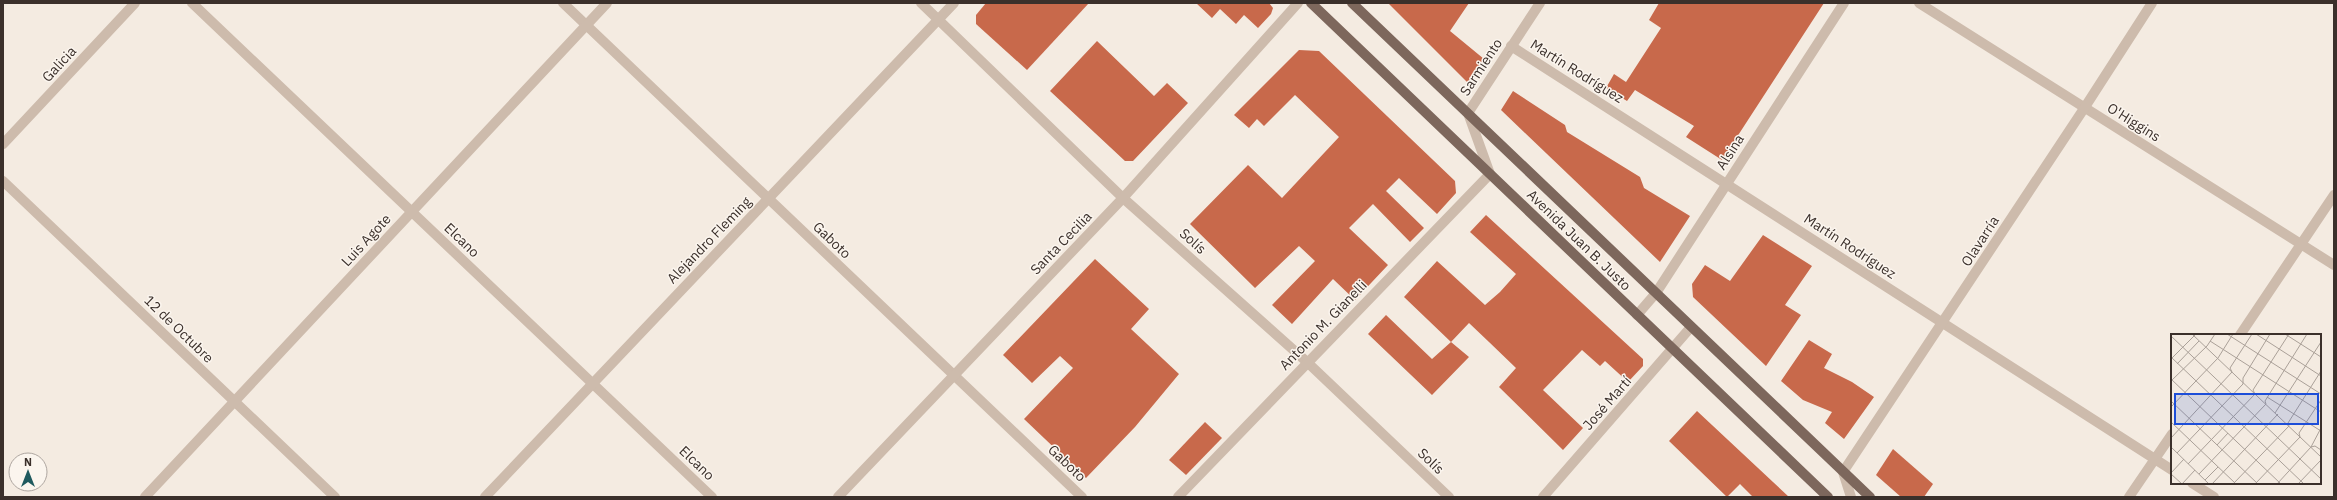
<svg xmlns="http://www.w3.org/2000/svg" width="2337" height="500" font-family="'IBM Plex Sans',sans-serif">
<rect width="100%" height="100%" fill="#f4ebe1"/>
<g fill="#c8694b">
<polygon points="986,3 1089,3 1027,70 976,24 976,15"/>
<polygon points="1196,3 1269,3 1273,8 1271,14 1258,28 1244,15 1236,24 1220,9 1212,18"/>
<polygon points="1388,3 1469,3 1450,31 1484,59 1468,83"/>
<polygon points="1659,3 1824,3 1722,160 1686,137 1694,126 1635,90 1627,101 1606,88 1614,74 1626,82 1661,28 1649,20"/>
<polygon points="1097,41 1154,96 1167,83 1188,103 1133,161 1125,161 1050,91"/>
<polygon points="1299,50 1319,51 1455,181 1456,193 1437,214 1399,178 1386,191 1424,228 1410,242 1373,204 1349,228 1388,265 1355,300 1333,279 1292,324 1272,305 1315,261 1299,246 1255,288 1190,224 1248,165 1282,198 1339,137 1295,95 1264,126 1257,119 1249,128 1234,115"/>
<polygon points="1513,91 1565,125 1567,132 1640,177 1644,188 1690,216 1660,262 1501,110"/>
<polygon points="1486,215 1643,359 1643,366 1628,382 1605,361 1600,366 1582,350 1543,390 1583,428 1563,450 1499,387 1516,368 1489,342 1469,323 1451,342 1404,297 1437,261 1485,305 1500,292 1516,274 1470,232"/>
<polygon points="1763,235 1812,266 1785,305 1801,315 1766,366 1693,297 1692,284 1705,265 1730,281"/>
<polygon points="1095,259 1149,309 1131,329 1179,374 1135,427 1086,478 1024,419 1073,368 1060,356 1032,383 1003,355"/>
<polygon points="1386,315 1432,359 1451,342 1469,357 1432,395 1368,334"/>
<polygon points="1809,340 1832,354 1824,368 1852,382 1874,397 1844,439 1825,423 1832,412 1803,400 1781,381"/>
<polygon points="1697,411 1773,482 1789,497 1753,497 1740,484 1727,497 1669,441"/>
<polygon points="1205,422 1222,438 1186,475 1169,460"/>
<polygon points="1893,449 1933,484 1924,497 1901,497 1876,475"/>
</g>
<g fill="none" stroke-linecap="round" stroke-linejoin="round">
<g stroke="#cdbbac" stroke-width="10">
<polyline points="192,3 712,497"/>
<polyline points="563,3 1082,497"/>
<polyline points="921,3 1123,198 1307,362 1449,497"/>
<polyline points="1919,3 2334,265"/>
<polyline points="1511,46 2172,470"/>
<polyline points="3,144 135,3"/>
<polyline points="3,181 335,497"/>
<polyline points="1637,315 1656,293 1844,3"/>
<polyline points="2240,335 2334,195"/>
<polyline points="2192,483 2214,497"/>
<polyline points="145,497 607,3"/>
<polyline points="485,497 954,3"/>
<polyline points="838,497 1123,198 1298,3"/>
<polyline points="1178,497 1490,174 1468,113 1540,3"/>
<polyline points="1543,497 1691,327"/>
<polyline points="1851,497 1843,472 2085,107 2152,3"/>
<polyline points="2129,497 2172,434"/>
</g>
<g stroke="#7d675c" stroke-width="10">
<polyline points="1311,3 1828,497"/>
<polyline points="1352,3 1870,497"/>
</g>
</g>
<g text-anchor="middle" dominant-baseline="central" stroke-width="3" stroke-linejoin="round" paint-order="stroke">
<g font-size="14" fill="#3b302b" stroke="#fbf5ee">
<text transform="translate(59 64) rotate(-47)">Galicia</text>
<text transform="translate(1481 67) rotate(-57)">Sarmiento</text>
<text transform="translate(1577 71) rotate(32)">Martín Rodríguez</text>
<text transform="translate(2134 122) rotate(32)">O'Higgins</text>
<text transform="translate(1730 152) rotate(-57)">Alsina</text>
<text transform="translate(366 240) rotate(-47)">Luis Agote</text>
<text transform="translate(462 240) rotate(44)">Elcano</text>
<text transform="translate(709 240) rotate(-46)">Alejandro Fleming</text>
<text transform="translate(832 240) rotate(44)">Gaboto</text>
<text transform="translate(1579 240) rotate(44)">Avenida Juan B. Justo</text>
<text transform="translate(1193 241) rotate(42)">Solís</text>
<text transform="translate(1980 241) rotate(-57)">Olavarría</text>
<text transform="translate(1061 243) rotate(-46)">Santa Cecilia</text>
<text transform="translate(1850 246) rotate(33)">Martín Rodríguez</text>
<text transform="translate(1323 325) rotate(-46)">Antonio M. Gianelli</text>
<text transform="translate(179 329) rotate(44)">12 de Octubre</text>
<text transform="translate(1607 403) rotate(-49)">José Martí</text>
<text transform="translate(1431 461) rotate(44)">Solís</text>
<text transform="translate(697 463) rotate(44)">Elcano</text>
<text transform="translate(1067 463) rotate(44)">Gaboto</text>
</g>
</g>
<g transform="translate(2171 334)">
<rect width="150" height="150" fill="#f4ebe1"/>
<path fill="none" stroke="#aaa098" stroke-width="1" d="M21 0 150 123M56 0 150 60M85 0 150 42M114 0 150 23M0 2 150 145M39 7 150 78M0 23 133 150M0 25 25 0M6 30 28 7M0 45 110 150M0 47 36 12 44 0M96 63 150 97M0 67 87 150M0 73 47 24 62 0M104 79 150 8M0 88 64 149M0 104 61 38 59 34 81 0M46 111 57 99M0 113 38 150M140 113 150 94M6 119 72 50V44L99 0M17 130 84 60 82 56 118 0M0 139 13 125M0 140 11 150M28 140 95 70 94 67 136 0M34 146 47 133M11 150 24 136M41 150 107 80M62 150 118 92 117 89 150 37M84 150 129 103 128 99 150 66M106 150 140 113 144 112 150 116M127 150 150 126"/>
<path fill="#1d4ed8" fill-opacity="0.15" stroke="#1d4ed8" stroke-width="2" d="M4 60H147V90H4Z"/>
<rect width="150" height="150" fill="none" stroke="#3b302b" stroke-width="2"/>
</g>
<rect width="2337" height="500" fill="none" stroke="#3b302b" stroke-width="8"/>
<g transform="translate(28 472)"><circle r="19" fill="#fbf5ee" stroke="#aea6a0"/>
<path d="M0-3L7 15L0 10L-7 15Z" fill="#1f5a5e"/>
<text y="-6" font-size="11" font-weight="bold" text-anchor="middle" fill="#3b302b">N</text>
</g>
</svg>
